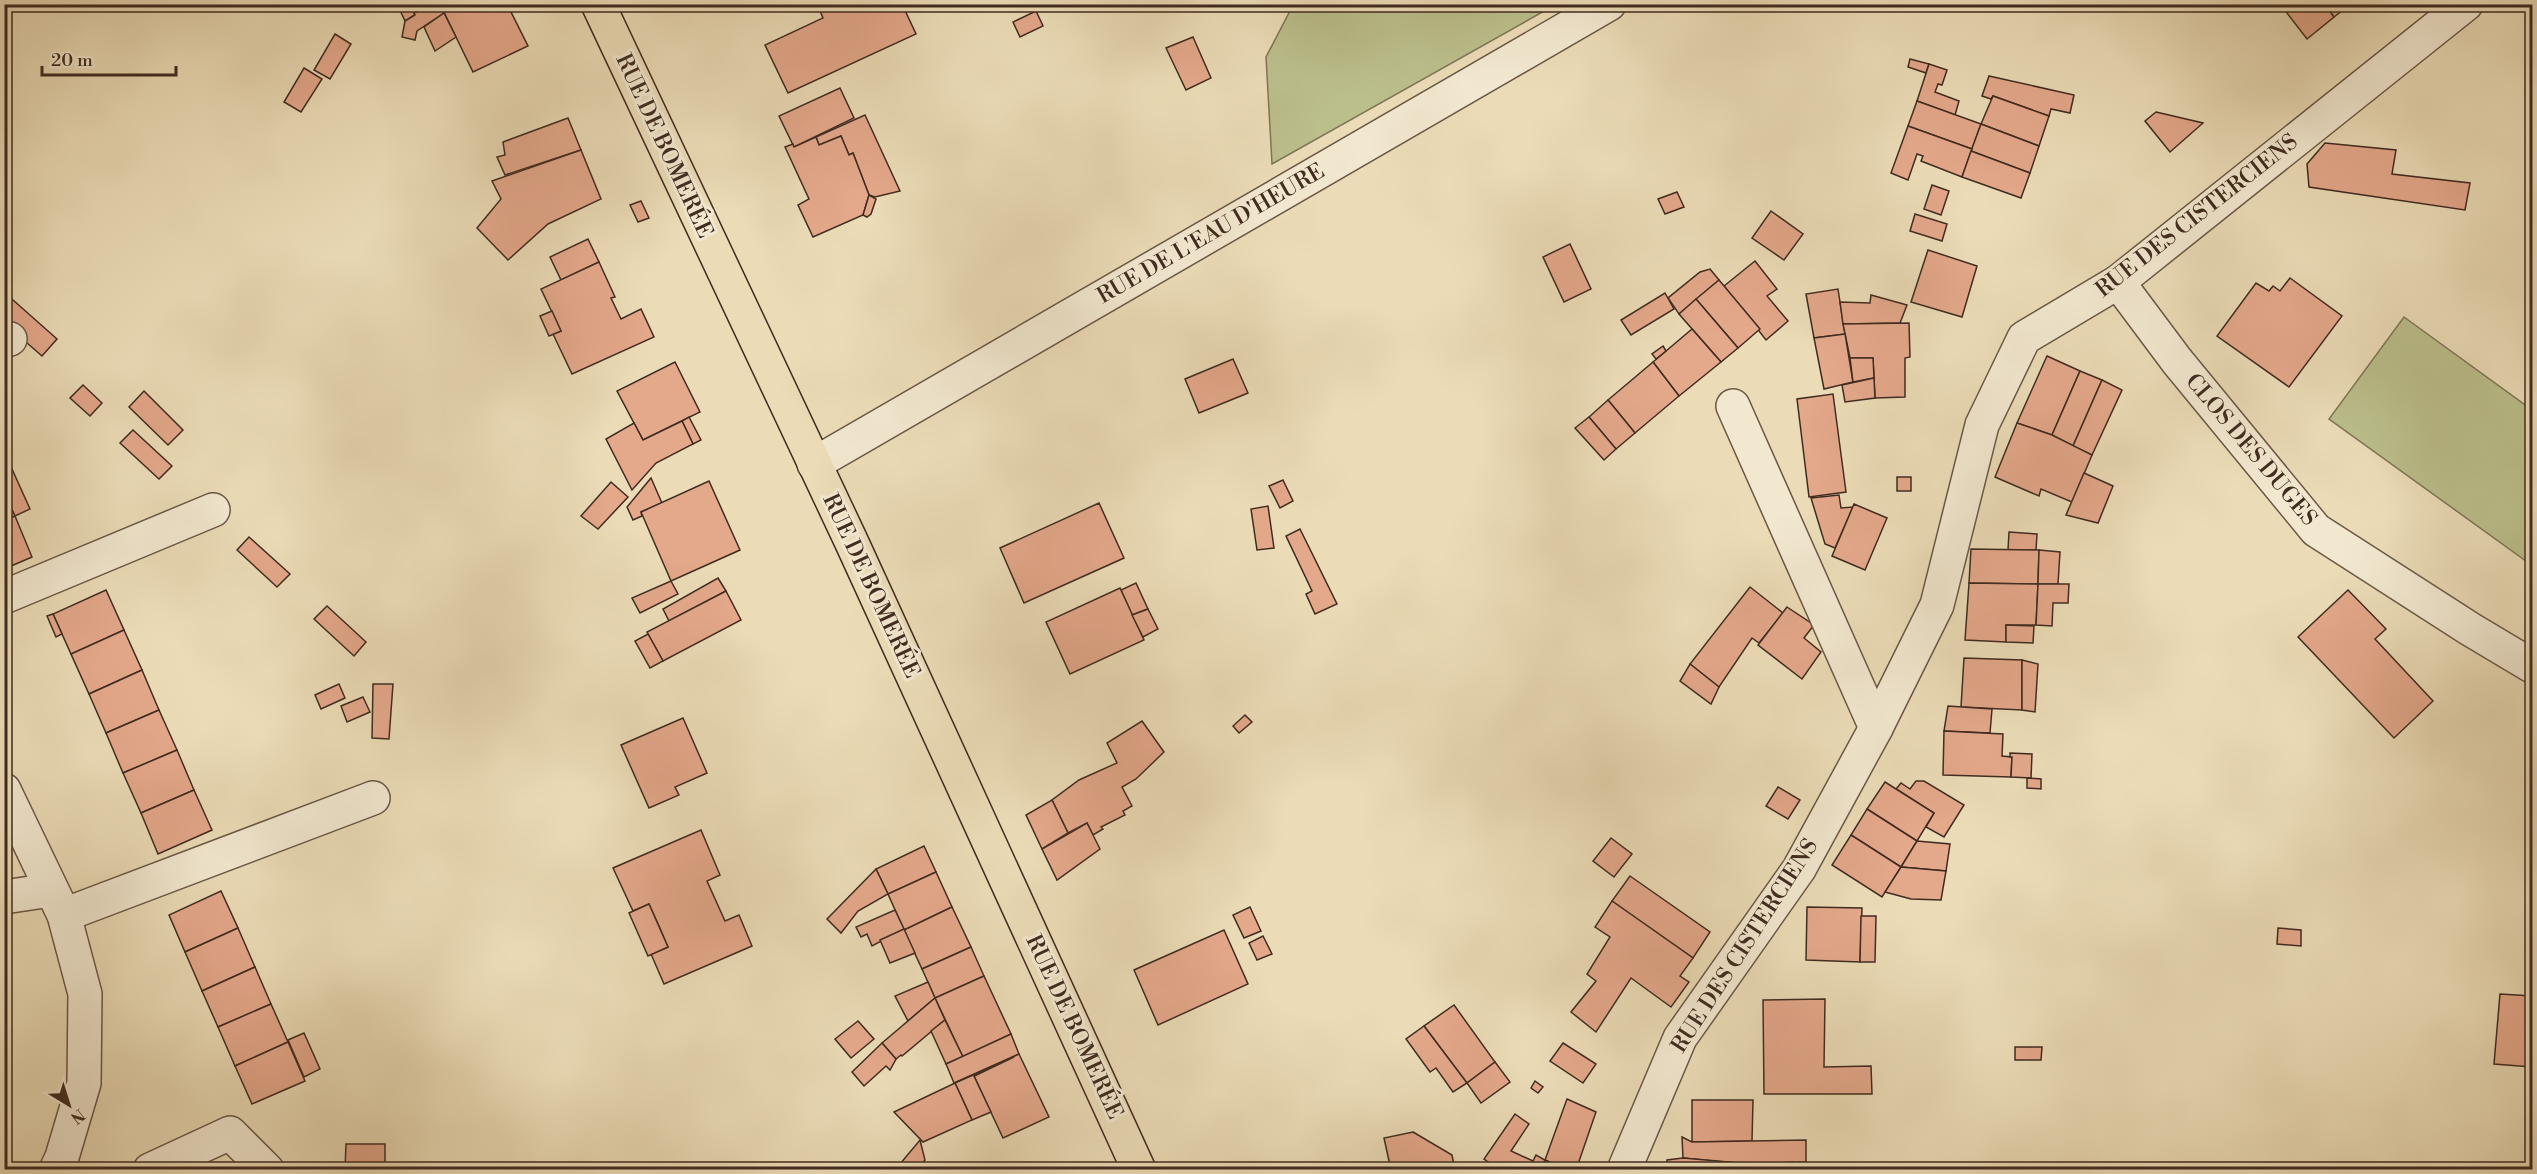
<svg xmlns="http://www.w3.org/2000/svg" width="2537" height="1174" font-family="'Libre Bodoni',serif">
<rect width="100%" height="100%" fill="#ebdcb7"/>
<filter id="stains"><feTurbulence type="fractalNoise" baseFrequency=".00333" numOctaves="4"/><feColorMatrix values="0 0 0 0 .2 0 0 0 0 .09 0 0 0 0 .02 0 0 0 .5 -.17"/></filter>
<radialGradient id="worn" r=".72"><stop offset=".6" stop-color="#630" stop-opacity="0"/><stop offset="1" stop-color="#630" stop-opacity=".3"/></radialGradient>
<g fill="#bbbf8c" stroke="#7e7556" stroke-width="1.5">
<polygon points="1293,5 1293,4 1555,5 1272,164 1266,57"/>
<polygon points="2404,317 2532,410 2532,561 2530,564 2329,419"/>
</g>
<g fill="#e4a88b" stroke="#402b20" stroke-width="1.5">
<polygon points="397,4 432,4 414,13 415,15 405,21"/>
<polygon points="432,4 440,4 444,13 417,31 415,40 402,37 405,21 415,15 414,13"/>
<polygon points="440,4 507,4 528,46 473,72"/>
<polygon points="817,4 902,4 916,34 788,93 765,45 823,18"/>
<polygon points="2280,4 2325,4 2334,17 2307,39"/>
<polygon points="2325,4 2351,4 2334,17"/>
<polygon points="1036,11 1043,26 1020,37 1013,22"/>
<polygon points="444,13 456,37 435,51 424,27"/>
<polygon points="335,34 351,44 330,79 314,70"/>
<polygon points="1193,37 1211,78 1186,90 1166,48"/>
<polygon points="1910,59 1929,64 1926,73 1908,67"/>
<polygon points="1929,64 1947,70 1942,85 1938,84 1935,92 1959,101 1955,115 1917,101"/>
<polygon points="304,68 322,79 301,112 284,102"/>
<polygon points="1989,76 2074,95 2070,113 2051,109 2049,116 1993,96 1991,99 1982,96"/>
<polygon points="840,88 854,118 794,147 779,116"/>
<polygon points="1993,96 2049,116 2039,146 1981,124"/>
<polygon points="1917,101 1981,124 1972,149 1908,126"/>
<polygon points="2156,112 2203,123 2170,152 2145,121"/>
<polygon points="865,115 900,191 875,197 869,195 853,153 849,155 841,136 819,145 816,137"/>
<polygon points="568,118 581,150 505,175 497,157 505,155 503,142"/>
<polygon points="1981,124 2039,146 2030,173 1971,151"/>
<polygon points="1908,126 1972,149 1962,177 1921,161 1923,156 1917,154 1908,180 1891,173"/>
<polygon points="841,136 849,155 853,153 869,195 863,215 813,237 798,205 809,199 785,147 793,144 794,147 816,137 819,145"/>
<polygon points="2325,143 2396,150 2392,174 2470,183 2465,210 2309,187 2307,164"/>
<polygon points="581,150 601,199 548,224 508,260 477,228 501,199 492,181"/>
<polygon points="1971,151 2030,173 2021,198 1962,177"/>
<polygon points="1932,185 1949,191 1941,215 1924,209"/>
<polygon points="1677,192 1684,207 1665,214 1658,199"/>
<polygon points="869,195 876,199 871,214 867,217 863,215"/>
<polygon points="641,201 649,218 638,222 630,205"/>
<polygon points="1771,211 1803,234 1784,260 1752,238"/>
<polygon points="1915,214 1947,224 1942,241 1910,231"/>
<polygon points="588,239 599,262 561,280 550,257"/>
<polygon points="1570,244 1591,289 1564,302 1543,257"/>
<polygon points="1928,250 1977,266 1962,317 1911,302"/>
<polygon points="1755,261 1777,289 1767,296 1788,321 1766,340 1724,286"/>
<polygon points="599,262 615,297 611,298 621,319 641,309 654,337 572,374 553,334 561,331 541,289"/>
<polygon points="1710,269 1719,280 1679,314 1668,298 1700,272"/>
<polygon points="2290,278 2342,316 2289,387 2217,336 2256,283 2269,291 2273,286 2280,291"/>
<polygon points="1719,280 1760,329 1738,348 1696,299"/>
<polygon points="1838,289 1845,334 1814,338 1806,294"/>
<polygon points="4,292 57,339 42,356 4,323"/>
<polygon points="1665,293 1674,309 1631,335 1621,320"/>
<polygon points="1871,295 1907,305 1900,323 1843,324 1840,302 1870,303"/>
<polygon points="1696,299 1738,348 1721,362 1679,314"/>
<polygon points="552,311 561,331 549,336 540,316"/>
<polygon points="1909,323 1910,357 1905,358 1905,397 1875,398 1873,358 1850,358 1843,324"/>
<polygon points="1692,329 1721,362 1679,396 1653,362"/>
<polygon points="1845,334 1853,382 1824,389 1814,338"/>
<polygon points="1663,346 1666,351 1656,359 1652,354"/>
<polygon points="2047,356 2080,371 2052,435 2017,423"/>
<polygon points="1850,358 1873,358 1874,378 1853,382"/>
<polygon points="1233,359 1248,393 1199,413 1185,379"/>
<polygon points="675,362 700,412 643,440 617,391"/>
<polygon points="1653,362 1679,396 1635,433 1608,400"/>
<polygon points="2080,371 2102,380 2073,446 2052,435"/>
<polygon points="1874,378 1875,398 1845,402 1842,385"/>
<polygon points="2102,380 2122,390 2092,455 2073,446"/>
<polygon points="83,385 102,403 90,416 70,398"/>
<polygon points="144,391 183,430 168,445 129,407"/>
<polygon points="1833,394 1846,492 1809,497 1797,399"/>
<polygon points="1608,400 1635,433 1616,449 1589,417"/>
<polygon points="689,417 701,440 693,444 682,421"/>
<polygon points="1589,417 1616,449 1604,460 1575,428"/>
<polygon points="682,421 693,444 656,463 632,490 606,439 634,423 643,440"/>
<polygon points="2017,423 2052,435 2092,455 2072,502 2041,489 2039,496 1995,477"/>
<polygon points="133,430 172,466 159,479 120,443"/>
<polygon points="12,469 30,509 15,516 4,494 4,472"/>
<polygon points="2084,473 2113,486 2098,523 2066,515"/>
<rect x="1897" y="477" width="14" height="14"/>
<polygon points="651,478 662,503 641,512 642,516 633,520 627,507"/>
<polygon points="1283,480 1293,501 1280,508 1269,486"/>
<polygon points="709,481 740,550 671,581 641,512"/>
<polygon points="611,482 628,497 598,529 581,516"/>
<polygon points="4,494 15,516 4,521"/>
<polygon points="1839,495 1841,508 1853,507 1835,548 1825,544 1811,498"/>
<polygon points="1099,503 1124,558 1024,603 1000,548"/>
<polygon points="1854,504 1887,518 1865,570 1832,556"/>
<polygon points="1268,506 1274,548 1257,550 1251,509"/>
<polygon points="15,516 32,557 4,569 4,521"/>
<polygon points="1300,529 1337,604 1315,614 1306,594 1312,591 1286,536"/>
<polygon points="2009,532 2037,534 2036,550 2008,550"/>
<polygon points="249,537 290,574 277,587 237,550"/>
<polygon points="1971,549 2039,550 2038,584 1969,583"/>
<polygon points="2039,550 2060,552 2058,584 2038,584"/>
<polygon points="718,578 726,591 669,621 663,609"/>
<polygon points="671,581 678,594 640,613 632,598"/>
<polygon points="1136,583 1148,609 1132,615 1121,590"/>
<polygon points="1969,583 2038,584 2036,625 2006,625 2006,642 1965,640"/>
<polygon points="2038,584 2069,584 2068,603 2053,603 2052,626 2036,625"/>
<polygon points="1750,587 1783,613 1759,643 1752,638 1719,687 1690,664"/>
<polygon points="1120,588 1144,640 1070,674 1046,622"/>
<polygon points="106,590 124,630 71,654 53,614"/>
<polygon points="2348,590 2386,629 2375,639 2433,701 2394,738 2298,637"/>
<polygon points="726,591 741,620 663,661 647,632"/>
<polygon points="327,606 366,642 354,656 314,619"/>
<polygon points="1787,607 1814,625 1804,638 1821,652 1802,679 1758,645"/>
<polygon points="1148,609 1158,629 1143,637 1132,615"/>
<polygon points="53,614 62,634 56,637 47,616"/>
<polygon points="2006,625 2034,626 2033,643 2006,642"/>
<polygon points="124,630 142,670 89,694 71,654"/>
<polygon points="648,634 663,661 650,668 635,641"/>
<polygon points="1964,658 2022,660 2022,710 1961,707"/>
<polygon points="2022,660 2038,664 2035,712 2022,710"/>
<polygon points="1690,664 1719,687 1711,704 1680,681"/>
<polygon points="142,670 159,710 106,733 89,694"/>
<polygon points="339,684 345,698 321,709 315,695"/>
<polygon points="373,684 393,684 389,739 372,738"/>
<polygon points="363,697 370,712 347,722 341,706"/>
<polygon points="1948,706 1992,709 1990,733 1944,731"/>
<polygon points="159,710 177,750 123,773 106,733"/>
<polygon points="1245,715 1252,722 1239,733 1233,726"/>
<polygon points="683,718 707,773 675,787 679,795 649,808 621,745"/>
<polygon points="1142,721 1164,752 1136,779 1122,787 1132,806 1123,811 1125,815 1101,827 1103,829 1093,835 1087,823 1068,833 1052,800 1079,780 1117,763 1107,743"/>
<polygon points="1944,731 2003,734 2002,756 2012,757 2011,777 1943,775"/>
<polygon points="177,750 194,790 141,813 123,773"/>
<polygon points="2010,753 2032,754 2031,778 2011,777 2012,757 2010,757"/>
<polygon points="2027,778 2041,779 2041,789 2027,788"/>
<polygon points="1916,781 1924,781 1964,805 1944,837 1926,827 1934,813 1896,789 1901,783 1910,789"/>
<polygon points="1885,782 1934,813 1917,841 1867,809"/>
<polygon points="1778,787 1800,800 1788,819 1766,806"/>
<polygon points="194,790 212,830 158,854 141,813"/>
<polygon points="1052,800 1068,833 1042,849 1026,815"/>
<polygon points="1867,809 1917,841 1901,867 1851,835"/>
<polygon points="1087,823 1100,849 1057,880 1042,849"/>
<polygon points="701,830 720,875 707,881 725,921 739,915 752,946 664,984 651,954 668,947 659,926 649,904 633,911 613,868"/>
<polygon points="1851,835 1901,867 1882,897 1832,865"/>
<polygon points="1611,838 1632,854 1614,877 1593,861"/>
<polygon points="1917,841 1950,844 1946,871 1901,867"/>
<polygon points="924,846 936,872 888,894 876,869"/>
<polygon points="1901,867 1946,871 1941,900 1911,899 1885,892"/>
<polygon points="876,869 888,894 858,911 841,933 827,919"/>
<polygon points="936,872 952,907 904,930 888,894"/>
<polygon points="1630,876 1710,932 1693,958 1612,901"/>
<polygon points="221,891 238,928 185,952 169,915"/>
<polygon points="1612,901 1693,958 1680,976 1689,982 1671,1007 1631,978 1596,1032 1571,1012 1596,981 1587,974 1610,937 1595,927"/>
<polygon points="649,904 668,947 648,956 629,913"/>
<polygon points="952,907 971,947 922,969 904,930"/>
<polygon points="1250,907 1261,931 1244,938 1233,915"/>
<polygon points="1807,907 1862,908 1860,962 1806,960"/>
<polygon points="895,910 904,929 872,946 867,934 861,937 856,927"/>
<polygon points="1861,916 1876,916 1875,962 1860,962"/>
<polygon points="238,928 255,967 202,991 185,952"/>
<polygon points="2278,928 2301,930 2301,946 2277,944"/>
<polygon points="904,929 915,953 890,963 880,940"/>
<polygon points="1224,930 1248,984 1158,1025 1134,970"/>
<polygon points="1263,936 1272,954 1257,960 1249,943"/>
<polygon points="971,947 984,976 935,998 922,969"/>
<polygon points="255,967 271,1004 218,1027 202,991"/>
<polygon points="984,976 1011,1034 963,1057 935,998"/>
<polygon points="928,982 935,998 908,1021 895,996"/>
<polygon points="2500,994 2532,996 2532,1067 2494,1064"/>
<polygon points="935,998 945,1020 902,1056 901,1055 896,1059 882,1043"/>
<polygon points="1825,999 1824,1067 1871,1066 1872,1094 1764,1094 1763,1000"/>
<polygon points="271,1004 288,1042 235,1066 218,1027"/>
<polygon points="1454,1005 1495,1062 1467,1083 1424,1026"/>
<polygon points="945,1020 963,1057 946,1064 931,1031"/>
<polygon points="858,1021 874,1039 851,1058 835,1039"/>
<polygon points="1424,1026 1467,1083 1453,1092 1436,1068 1430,1072 1406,1039"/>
<polygon points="304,1033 320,1069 304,1077 288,1040"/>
<polygon points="1011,1034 1019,1054 954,1083 946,1064"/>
<polygon points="288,1042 305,1081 252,1104 235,1066"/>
<polygon points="882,1043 896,1059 890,1070 886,1066 864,1086 852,1072"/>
<polygon points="1563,1043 1596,1064 1583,1083 1550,1061"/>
<polygon points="2015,1047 2042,1047 2041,1060 2015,1060"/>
<polygon points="1019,1054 1049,1117 1003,1138 974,1076"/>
<polygon points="1014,1057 974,1076 991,1112 972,1120 955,1083"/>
<polygon points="1495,1062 1510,1082 1481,1103 1467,1083"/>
<polygon points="1535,1081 1543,1087 1538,1093 1531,1088"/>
<polygon points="955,1083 972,1120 923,1142 894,1112"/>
<polygon points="1567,1099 1596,1112 1576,1170 1567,1170 1545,1160"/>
<polygon points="1692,1100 1753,1100 1752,1141 1692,1142"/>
<polygon points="1515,1114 1529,1124 1511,1151 1533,1161 1536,1155 1545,1160 1541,1170 1489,1170 1491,1164 1484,1159"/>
<polygon points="1413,1132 1452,1155 1455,1170 1391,1170 1384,1138"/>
<polygon points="1682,1137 1692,1142 1806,1140 1806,1162 1754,1165 1683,1158"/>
<polygon points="920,1140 925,1160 917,1170 895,1170"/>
<polygon points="346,1144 385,1144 385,1170 345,1170"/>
<polygon points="1683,1158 1740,1163 1747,1163 1746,1170 1666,1170 1667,1160"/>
<polygon points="1545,1160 1567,1170 1541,1170"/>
<polygon points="1793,1162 1792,1170 1754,1170 1754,1165"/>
</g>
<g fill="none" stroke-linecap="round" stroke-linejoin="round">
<defs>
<g id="minor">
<polyline points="2118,282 2177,361 2316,530 2470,629 2532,666"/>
<polyline points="4,341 10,339"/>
<polyline points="1733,406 1876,728"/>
<polyline points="814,464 1609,4"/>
<polyline points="4,597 213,510"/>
<polyline points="4,790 64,915 85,994 84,1083 62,1157 56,1170"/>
<polyline points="4,897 51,890"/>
<polyline points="64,915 373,798"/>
<polyline points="150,1170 230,1133 267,1170"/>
<polyline points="1624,1170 1680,1038 1799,869 1876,728 1937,605 1982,425 2024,338 2118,282 2466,4"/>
</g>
<polyline id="major" points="598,4 852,543 1139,1170"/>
</defs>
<use href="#minor" stroke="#6b5746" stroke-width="36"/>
<use href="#major" stroke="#402b20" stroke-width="36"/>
<use href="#minor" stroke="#f2e8d0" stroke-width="33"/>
<use href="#major" stroke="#ebdcb7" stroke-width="33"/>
</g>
<g text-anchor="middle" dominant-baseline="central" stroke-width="6" stroke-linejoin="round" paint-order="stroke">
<g font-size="22" fill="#402b20" stroke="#f2e8d0">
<text transform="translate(664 146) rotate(65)">RUE DE BOMERÉE</text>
<text transform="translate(2197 216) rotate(-38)">RUE DES CISTERCIENS</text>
<text transform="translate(1211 234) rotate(-30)">RUE DE L'EAU D'HEURE</text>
<text transform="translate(2251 450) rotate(50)">CLOS DES DUGES</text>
<text transform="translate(871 586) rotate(65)">RUE DE BOMERÉE</text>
<text transform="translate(1745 946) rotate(-57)">RUE DES CISTERCIENS</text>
<text transform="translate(1074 1027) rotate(65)">RUE DE BOMERÉE</text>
</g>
</g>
<rect width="2537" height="1174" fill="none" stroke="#ebdcb7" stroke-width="24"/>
<rect x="6" y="6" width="2525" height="1162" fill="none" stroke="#402b20" stroke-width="3"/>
<rect x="12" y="12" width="2513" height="1150" fill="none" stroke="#402b20" stroke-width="1.5"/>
<g transform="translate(69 1105) rotate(142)" stroke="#f2e8d0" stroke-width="4.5" paint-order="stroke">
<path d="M0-4.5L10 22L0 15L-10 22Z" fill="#402b20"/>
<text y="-9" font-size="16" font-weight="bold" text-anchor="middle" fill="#402b20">N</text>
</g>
<path d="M42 66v9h134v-9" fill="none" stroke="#402b20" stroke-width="3"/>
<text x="51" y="66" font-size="18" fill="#402b20" stroke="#f2e8d0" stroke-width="4.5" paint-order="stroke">20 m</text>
<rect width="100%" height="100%" filter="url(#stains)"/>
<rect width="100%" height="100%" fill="url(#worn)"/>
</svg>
